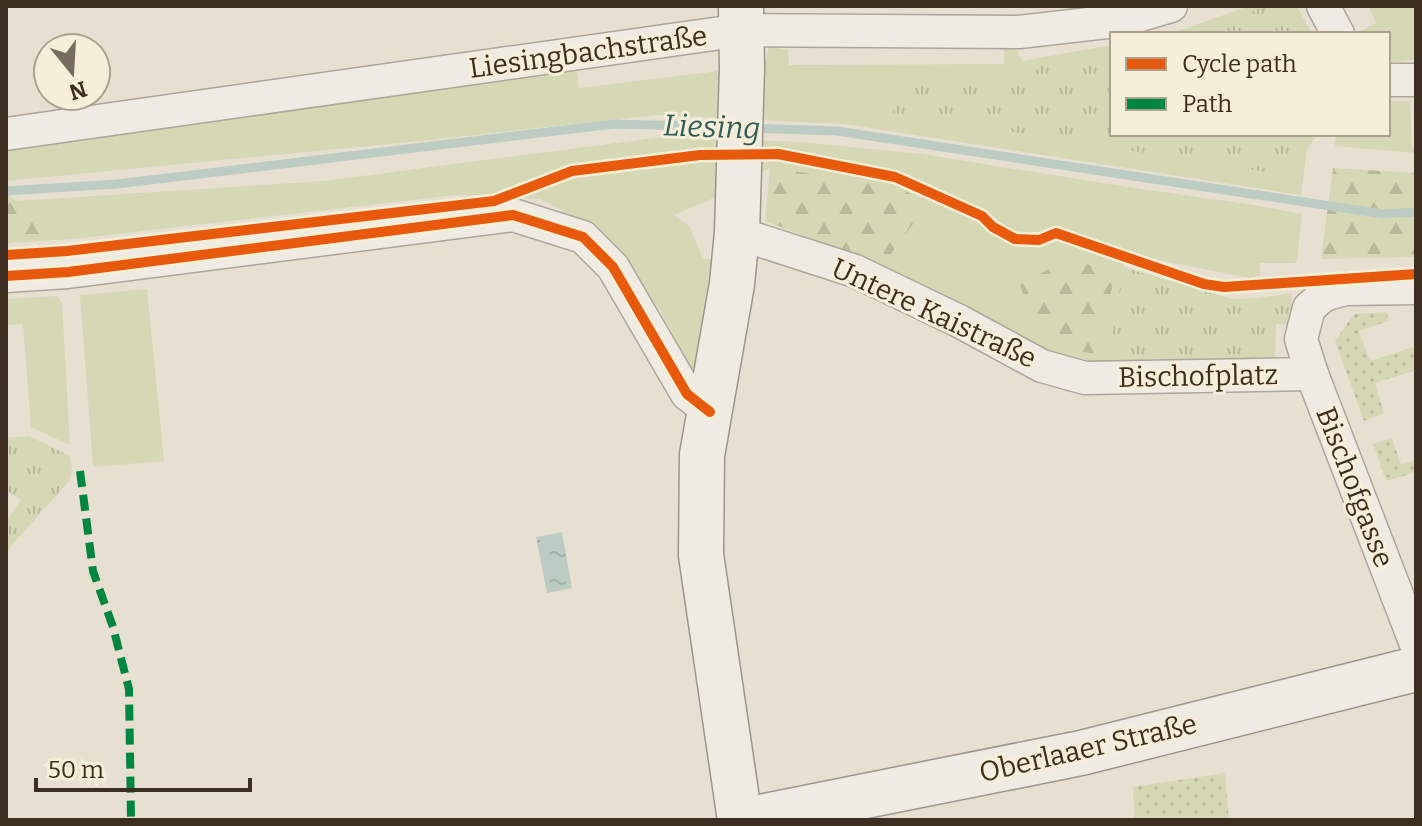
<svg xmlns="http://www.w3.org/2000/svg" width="1422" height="826" font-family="Bitter,serif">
<defs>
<pattern id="forest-firs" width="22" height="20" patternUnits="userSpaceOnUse" patternTransform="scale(2)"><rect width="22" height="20" fill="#d6d7b3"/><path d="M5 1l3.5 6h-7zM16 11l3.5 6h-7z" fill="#b9b99a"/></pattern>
<pattern id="park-tufts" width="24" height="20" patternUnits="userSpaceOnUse" patternTransform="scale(2)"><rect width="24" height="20" fill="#d6d7b3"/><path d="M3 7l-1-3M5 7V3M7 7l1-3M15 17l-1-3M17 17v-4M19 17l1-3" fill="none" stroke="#b9b99a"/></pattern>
<pattern id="garden-dots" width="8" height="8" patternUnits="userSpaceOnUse" patternTransform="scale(2)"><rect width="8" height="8" fill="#d6d7b3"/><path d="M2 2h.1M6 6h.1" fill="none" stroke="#b9b99a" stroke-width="1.8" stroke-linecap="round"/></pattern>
<pattern id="water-ripples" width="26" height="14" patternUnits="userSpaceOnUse" patternTransform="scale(2)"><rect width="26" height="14" fill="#bcccc2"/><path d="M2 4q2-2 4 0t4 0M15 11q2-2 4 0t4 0" fill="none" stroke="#a2b0a6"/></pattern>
</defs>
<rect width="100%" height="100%" fill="#e7e0d1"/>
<g fill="#d6d7b3">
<polygon points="1249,6 1297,6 1312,34 1170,34"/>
<polygon points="1369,6 1416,6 1416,59 1398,62 1388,62 1388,34 1356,34 1376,23"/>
<polygon points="1011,45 1017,50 1022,61 1112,45 1112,134 1317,134 1307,150 1301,195 845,124 657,115 420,141 6,181 6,149 576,66 579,88 719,71 766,59 769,47 788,50 789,65 1004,64 1004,47"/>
<polygon points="1410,101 1412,147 1416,147 1416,153 1335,146 1336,134 1388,134 1388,102"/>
<polygon points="663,137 802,142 922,154 1128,187 1254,205 1302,214 1297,259 1295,263 1260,263 1260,276 1249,278 1128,254 1123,267 1108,366 1061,360 882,266 929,201 887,184 770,168 716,197 674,215 690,227 703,259 712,259 694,376 659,308 591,226 540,199 457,195 73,239 16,201 324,181"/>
<polygon points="147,289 164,461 93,467 80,295"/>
<polygon points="57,296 62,303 70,445 31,427 23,324 6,325 6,299"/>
</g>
<g fill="url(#forest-firs)">
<polygon points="770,168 887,184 930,201 882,266 765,221"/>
<polygon points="1333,168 1416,173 1416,257 1321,259"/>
<polygon points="6,194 73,239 6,243"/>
<polygon points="1064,260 1115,270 1100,354 1064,350 1037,333 1020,285"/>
</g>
<g fill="url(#park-tufts)">
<polygon points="1266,6 1278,6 1293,34 1187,34"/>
<polygon points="1112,56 1112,134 1296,134 1291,142 1285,175 893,113 898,76 1009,81 1032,73 1049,60 1068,57"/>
<polygon points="1123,267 1232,299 1257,298 1292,293 1290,325 1276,324 1275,361 1108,366"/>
<polygon points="29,436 70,456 72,470 70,480 6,552 6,521 21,500 6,490 6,438"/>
</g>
<g fill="url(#garden-dots)">
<polygon points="1387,312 1388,321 1359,331 1370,361 1416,346 1416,370 1375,383 1384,413 1364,421 1335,341 1354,314"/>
<polygon points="1392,438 1401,465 1416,460 1416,472 1386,481 1373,444"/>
<polygon points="1225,773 1229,820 1135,820 1133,787"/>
</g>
<polygon fill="url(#water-ripples)" points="562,532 572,588 547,593 536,537"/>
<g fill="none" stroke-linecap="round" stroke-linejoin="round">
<g stroke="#bcccc2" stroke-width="9">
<polyline points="750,128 837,131 1383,214 1416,212"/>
<polyline points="6,191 117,184 614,124 727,127"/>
</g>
<defs>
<g id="minor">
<polyline points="1323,6 1338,34"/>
<polyline points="1388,80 1416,80"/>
<polyline points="6,134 742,30 1019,32 1124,20 1171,6"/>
<polyline points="737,233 855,271 959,321 1042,366 1085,378 1312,374"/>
<polyline points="6,276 68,272 513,215 583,237 613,267 687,394 710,412"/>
<polyline points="1416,288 1345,289 1324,295 1309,308 1301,339 1312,374 1416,644"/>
</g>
<g id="secondary">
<polyline points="740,820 701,555 702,455 732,284 737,233 742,68 741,6"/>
<polyline points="758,820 765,816 1081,753 1416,669"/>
</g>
</defs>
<use href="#minor" stroke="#ada599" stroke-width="35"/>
<use href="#secondary" stroke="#9c958a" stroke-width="47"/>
<use href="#minor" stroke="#efebe3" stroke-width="32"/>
<use href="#secondary" stroke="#efebe3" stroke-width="44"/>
<polyline stroke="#00873e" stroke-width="8" stroke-dasharray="16 8" stroke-linecap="butt" points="80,471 93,571 113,627 129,689 131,820"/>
<defs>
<g id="cycleway">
<polyline points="6,255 67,251 494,201 572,171 700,155 778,154 895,177 982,216 993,227 1015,239 1039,240 1056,233 1204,284 1224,287 1416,274"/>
<polyline points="6,276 68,272 513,215 583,237 613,267 687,394 710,412"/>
</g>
</defs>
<use href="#cycleway" stroke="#f7eed8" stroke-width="15"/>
<use href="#cycleway" stroke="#e8590c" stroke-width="10"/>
</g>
<g text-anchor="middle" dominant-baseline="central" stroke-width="6" stroke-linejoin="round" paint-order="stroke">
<g font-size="28" fill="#3d2e20" stroke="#f7eed8">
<text transform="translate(588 52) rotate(-8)">Liesingbachstraße</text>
<text transform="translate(934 313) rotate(25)">Untere Kaistraße</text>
<text transform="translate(1198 376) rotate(-1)">Bischofplatz</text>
<text transform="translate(1355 487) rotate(69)">Bischofgasse</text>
<text transform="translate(1088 748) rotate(-13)">Oberlaaer Straße</text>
</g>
<g font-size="30" font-style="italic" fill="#2f5d5a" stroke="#f7eed8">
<text transform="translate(712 127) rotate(2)">Liesing</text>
</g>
</g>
<rect width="1422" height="826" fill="none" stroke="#3d2e20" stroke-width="16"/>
<rect x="1110" y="32" width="280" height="104" fill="#f7eed8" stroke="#ada18e" stroke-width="2"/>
<rect x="1126" y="58" width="40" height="12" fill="#e8590c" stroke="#ada18e" stroke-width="2"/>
<text x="1182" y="72" font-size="24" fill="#3d2e20">Cycle path</text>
<rect x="1126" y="98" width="40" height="12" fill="#00873e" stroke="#ada18e" stroke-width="2"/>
<text x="1182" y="112" font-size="24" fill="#3d2e20">Path</text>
<g transform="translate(72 72) rotate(162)"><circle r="38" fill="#f7eed8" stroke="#ada18e" stroke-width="2"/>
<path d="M0-6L14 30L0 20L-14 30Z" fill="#786c5e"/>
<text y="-12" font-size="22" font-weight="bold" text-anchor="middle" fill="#3d2e20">N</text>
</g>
<path d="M36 778v12h214v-12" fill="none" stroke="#3d2e20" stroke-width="4"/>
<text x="48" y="778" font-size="24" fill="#3d2e20" stroke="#f7eed8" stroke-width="6" paint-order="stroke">50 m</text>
</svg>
